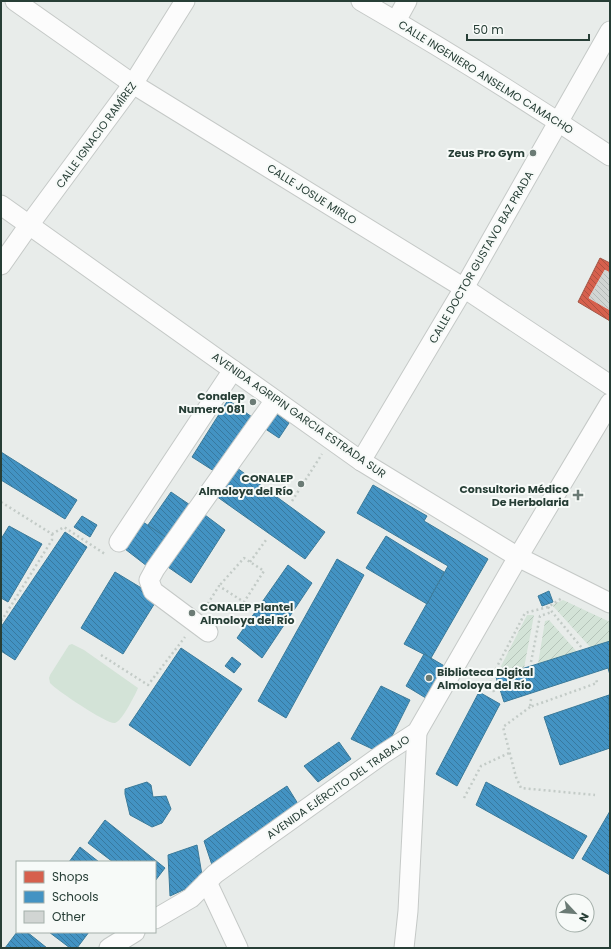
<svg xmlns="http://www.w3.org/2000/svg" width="611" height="949" font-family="Poppins,sans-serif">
<defs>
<pattern id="garden-furrows" width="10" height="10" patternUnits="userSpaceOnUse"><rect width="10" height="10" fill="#d3e3d7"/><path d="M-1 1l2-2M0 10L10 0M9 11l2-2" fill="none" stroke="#b5c4b9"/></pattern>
<pattern id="shops-back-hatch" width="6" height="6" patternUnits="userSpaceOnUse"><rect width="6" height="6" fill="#d6604d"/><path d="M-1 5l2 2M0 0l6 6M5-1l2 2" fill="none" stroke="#ae5141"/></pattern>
<pattern id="schools-back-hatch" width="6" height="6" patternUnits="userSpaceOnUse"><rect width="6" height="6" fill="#4393c3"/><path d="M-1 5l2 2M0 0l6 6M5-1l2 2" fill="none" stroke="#38799f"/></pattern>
<pattern id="building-back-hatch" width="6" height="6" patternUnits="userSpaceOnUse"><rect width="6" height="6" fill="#d1d5d3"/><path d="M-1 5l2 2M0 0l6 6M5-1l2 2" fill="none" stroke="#b3b8b6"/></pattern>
</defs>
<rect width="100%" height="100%" fill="#e8ecea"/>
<g fill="url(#garden-furrows)">
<polygon points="563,600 610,622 610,641 591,648 552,605"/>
<polygon points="527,615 534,615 524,668 497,674"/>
<polygon points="549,620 577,652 538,664 545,621"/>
</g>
<path fill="#d3e3d7" d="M72 644 84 650 138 688C135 695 122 721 115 723 108 725 56 690 50 683L49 678 50 675 69 645Z"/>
<polygon fill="url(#shops-back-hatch)" stroke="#a25646" points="600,258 610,263 610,321 578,302"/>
<g fill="url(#schools-back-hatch)" stroke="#3b7a99">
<polygon points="228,400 252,417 217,473 192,457"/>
<polygon points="269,408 289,423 279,438 258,424"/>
<polygon points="1,452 77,500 65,519 1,480"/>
<polygon points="237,468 325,532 305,559 216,496"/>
<polygon points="373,485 427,516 424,521 488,559 431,658 404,644 448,566 357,513"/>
<polygon points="171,492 193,507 169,540 148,525"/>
<polygon points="201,512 225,530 191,583 165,565"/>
<polygon points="82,516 97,525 90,537 74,527"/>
<polygon points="143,522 167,538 147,566 125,549"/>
<polygon points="9,526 42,544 8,602 1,598 1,539"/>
<polygon points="65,532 87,547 15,660 1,651 1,627"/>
<polygon points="386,536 444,572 427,604 366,568"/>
<polygon points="337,559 364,575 286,718 258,701"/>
<polygon points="288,565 312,583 262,658 237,638"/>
<polygon points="115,572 158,598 123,654 81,628"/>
<polygon points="549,591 553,602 542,606 538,596"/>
<polygon points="610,641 610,675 608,668 504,702 496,677"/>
<polygon points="181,648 242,689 190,766 129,725"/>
<polygon points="424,654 453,671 434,703 406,686"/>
<polygon points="232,657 241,664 234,673 225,666"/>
<polygon points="381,686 410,700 383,754 351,739"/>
<polygon points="479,692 500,704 457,786 436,774"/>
<polygon points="609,695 610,748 560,765 544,717"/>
<polygon points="339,742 351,759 318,782 304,766"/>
<polygon points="147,782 151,785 153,797 166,796 171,809 162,823 152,827 130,815 125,794 125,789"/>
<polygon points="486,782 587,836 573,859 476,805"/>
<polygon points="287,786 303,812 215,874 204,841"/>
<polygon points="610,811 610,875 582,859"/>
<polygon points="105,820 165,868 155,881 155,862 113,862 88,843"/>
<polygon points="197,845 203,881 170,896 168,855"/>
<polygon points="80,847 99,862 69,862"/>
<polygon points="17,932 27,932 47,948 5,948"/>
<polygon points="49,932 89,932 77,948 70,948"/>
</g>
<polygon fill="url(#building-back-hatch)" stroke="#d1d5d3" points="605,270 610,273 610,310 589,298"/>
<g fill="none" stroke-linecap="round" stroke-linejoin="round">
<defs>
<g id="minor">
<polyline points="15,1 133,84 464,288 610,385"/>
<path d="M361 1C446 50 529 102 610 156"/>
<polyline points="396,21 407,1"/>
<polyline points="1,205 361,461 518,557 610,603"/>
<polyline points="1,265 29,225 133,84 185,1"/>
<polyline points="361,461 464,288 610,31"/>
<polyline points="119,542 233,370"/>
<polyline points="208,632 153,591 149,580 155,569 275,400"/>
<polyline points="207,882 238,948"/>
<polyline points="155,919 191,898 215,874 383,754 417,732 518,557 610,403"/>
<polyline points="109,948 135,932"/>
<polyline points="404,948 408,911 417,732"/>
</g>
</defs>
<use href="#minor" stroke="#c5c9c7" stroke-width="21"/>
<g stroke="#c3cbc7" stroke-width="2.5" stroke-dasharray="2 3" stroke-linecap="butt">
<polyline points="292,501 322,454"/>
<polyline points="1,502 52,534 64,527 105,554"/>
<polyline points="250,562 266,540"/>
<polyline points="548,607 582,648"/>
<polyline points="205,608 219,586 244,602 264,571 244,558 219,586"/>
<polyline points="1,619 2,620 52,540 52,534"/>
<polyline points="101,655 148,685 185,637"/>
<polyline points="531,662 540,616 552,612"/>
<polyline points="494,692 490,680 525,613 548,607 562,598"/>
<polyline points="531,699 530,707 597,683 596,678"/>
<polyline points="530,707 503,727 516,777 521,788 595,795"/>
<polyline points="464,798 481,766 509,753"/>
</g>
<use href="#minor" stroke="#fcfcfc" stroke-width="19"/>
</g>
<g fill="#6b7b75" stroke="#f7faf8" stroke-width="1.5">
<circle cx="533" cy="153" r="4"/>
<circle cx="253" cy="402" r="4"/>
<circle cx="301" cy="484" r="4"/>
<path d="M576 489h4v4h4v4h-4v4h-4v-4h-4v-4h4z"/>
<circle cx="192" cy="613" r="4"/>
<circle cx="429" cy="678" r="4"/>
</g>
<g text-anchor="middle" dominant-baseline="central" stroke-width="4" stroke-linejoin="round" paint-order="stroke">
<g font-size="11" fill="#273e36" stroke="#f7faf8">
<text transform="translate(486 77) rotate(32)">CALLE INGENIERO ANSELMO CAMACHO</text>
<text transform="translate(96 135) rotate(-54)">CALLE IGNACIO RAMÍREZ</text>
<text transform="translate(312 194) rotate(32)">CALLE JOSUE MIRLO</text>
<text transform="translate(481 257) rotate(-60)">CALLE DOCTOR GUSTAVO BAZ PRADA</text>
<text transform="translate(299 415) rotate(35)">AVENIDA AGRIPIN GARCIA ESTRADA SUR</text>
<text transform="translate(338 787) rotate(-35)">AVENIDA EJÉRCITO DEL TRABAJO</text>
</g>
<g font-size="11" font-weight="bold" fill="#273e36" stroke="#f7faf8" text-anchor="end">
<text x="525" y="153">Zeus Pro Gym</text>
<text x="245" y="396">Conalep<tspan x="245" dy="13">Numero 081</tspan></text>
<text x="293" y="478">CONALEP<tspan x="293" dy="13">Almoloya del Río</tspan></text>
<text x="569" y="489">Consultorio Médico<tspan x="569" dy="13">De Herbolaria</tspan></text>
<text x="200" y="607" text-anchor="start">CONALEP Plantel<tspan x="200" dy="13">Almoloya del Río</tspan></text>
<text x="437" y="672" text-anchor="start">Biblioteca Digital<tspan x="437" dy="13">Almoloya del Río</tspan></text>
</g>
</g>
<rect width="611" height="949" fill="none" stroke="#273e36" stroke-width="4"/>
<rect x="16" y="861" width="140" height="72" fill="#f7faf8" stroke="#a4afaa"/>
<rect x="24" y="871" width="20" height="12" fill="#d6604d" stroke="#a4afaa"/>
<text x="52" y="881" font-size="12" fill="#273e36">Shops</text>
<rect x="24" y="891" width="20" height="12" fill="#4393c3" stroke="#a4afaa"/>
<text x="52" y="901" font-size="12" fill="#273e36">Schools</text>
<rect x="24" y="911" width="20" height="12" fill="#d1d5d3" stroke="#a4afaa"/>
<text x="52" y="921" font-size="12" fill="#273e36">Other</text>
<g transform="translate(575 913) rotate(116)"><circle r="19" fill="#f7faf8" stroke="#a4afaa"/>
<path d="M0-3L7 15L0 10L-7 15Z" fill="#6b7b75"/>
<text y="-6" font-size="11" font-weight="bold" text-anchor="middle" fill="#273e36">N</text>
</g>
<path d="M467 34v6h122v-6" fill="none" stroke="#273e36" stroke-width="2"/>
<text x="473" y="34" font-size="12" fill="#273e36" stroke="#f7faf8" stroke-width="3" paint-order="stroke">50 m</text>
</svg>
